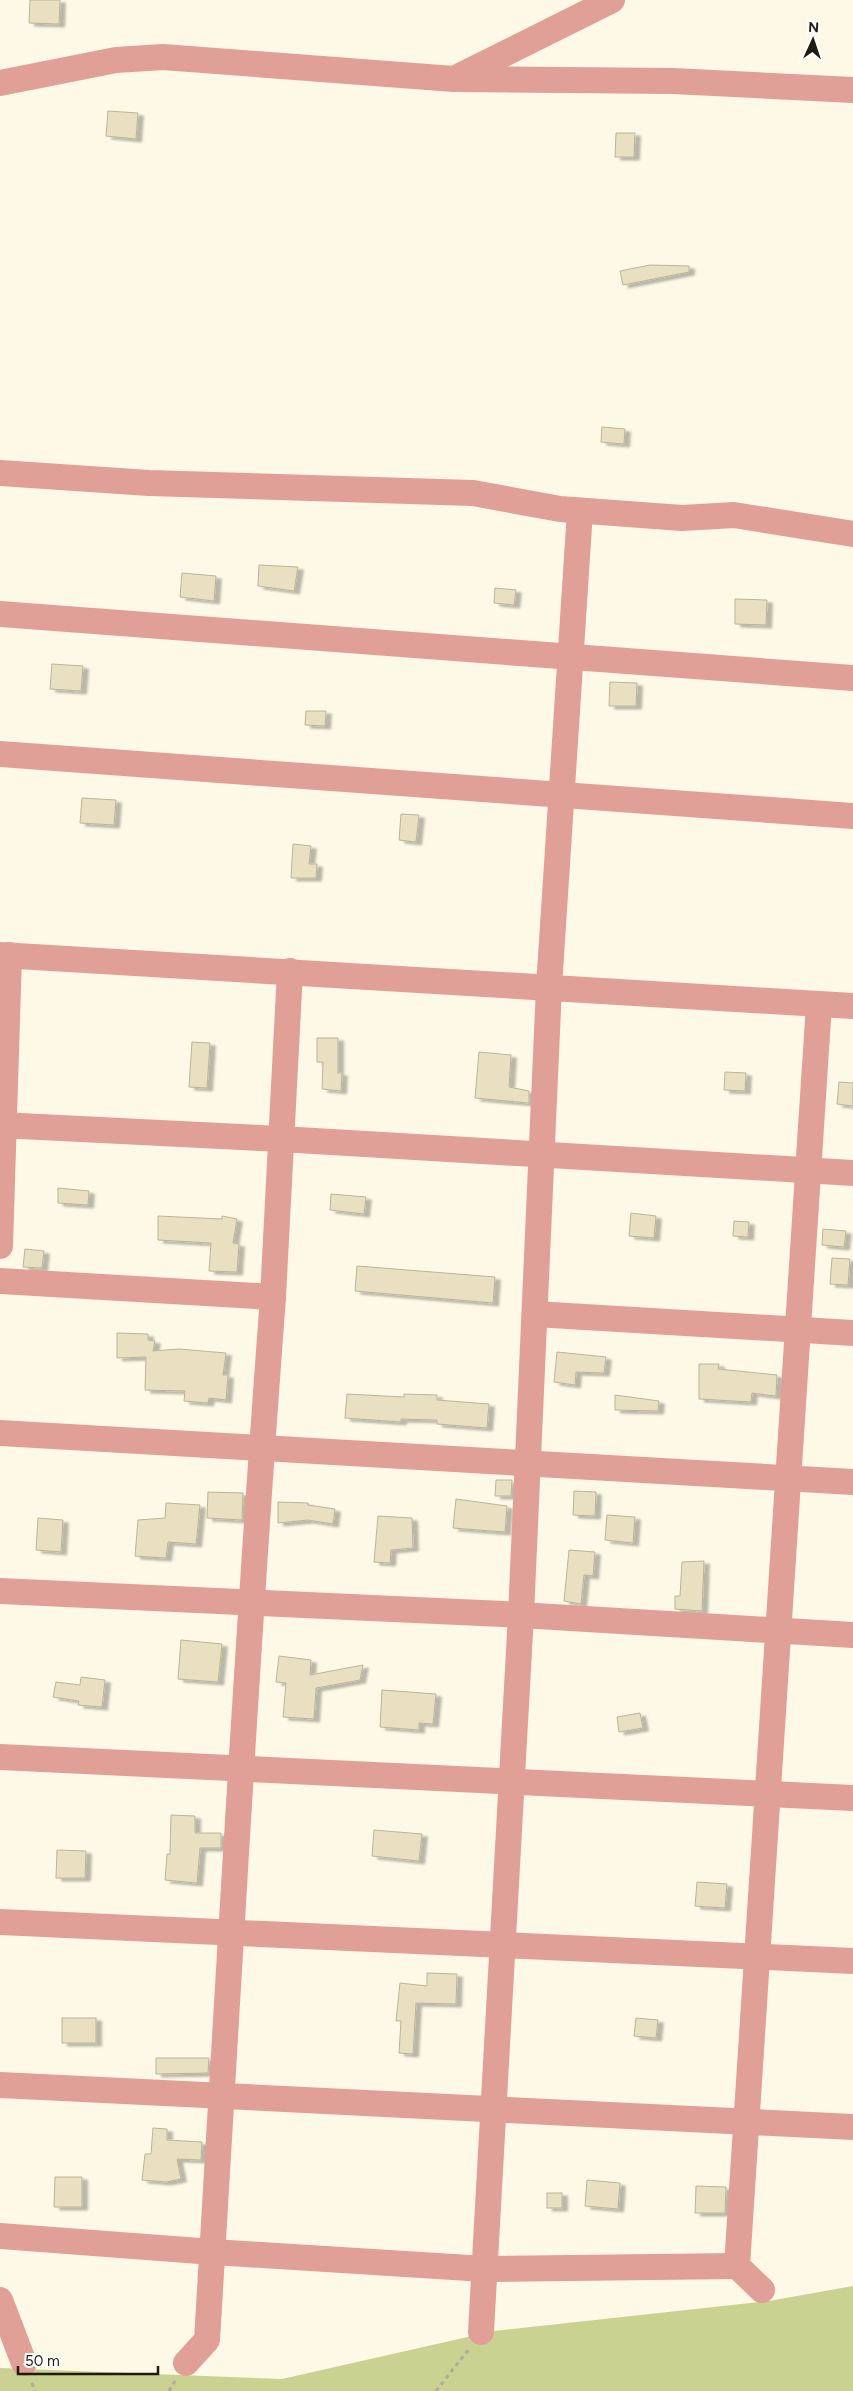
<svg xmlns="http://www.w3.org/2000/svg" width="853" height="2391" font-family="Figtree,sans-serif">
<defs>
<filter id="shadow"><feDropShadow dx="5.5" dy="3" stdDeviation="1" flood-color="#0004"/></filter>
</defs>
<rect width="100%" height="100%" fill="#fef9e6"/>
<polygon fill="#c9d290" points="853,2286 853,2391 0,2391 0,2368 282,2379 494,2331 769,2301"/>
<g fill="#e8e0c1" stroke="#bbb496" filter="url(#shadow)">
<polygon points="30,0 60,0 59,24 29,23"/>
<polygon points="108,111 138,113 136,139 106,136"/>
<polygon points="616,133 635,133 634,157 615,157"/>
<polygon points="650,265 689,266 689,272 623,285 620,271"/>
<polygon points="602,427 625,429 624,444 601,442"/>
<polygon points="259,565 298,567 294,591 258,586"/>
<polygon points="182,573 216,576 214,601 180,597"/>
<polygon points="495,588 516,590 514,605 494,603"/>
<polygon points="735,599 767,600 766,625 735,624"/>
<polygon points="52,664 83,666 81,691 50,689"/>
<polygon points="610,682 637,683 636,706 609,706"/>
<polygon points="306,711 326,711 325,726 305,725"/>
<polygon points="82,798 116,800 114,825 80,823"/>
<polygon points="401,814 419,815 416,842 399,840"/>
<polygon points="293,844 311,846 309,864 317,864 316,878 291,878"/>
<polygon points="317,1038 338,1038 338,1073 342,1073 341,1091 322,1089 323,1062 317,1062"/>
<polygon points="192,1042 210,1043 207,1088 189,1087"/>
<polygon points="479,1052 511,1055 509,1087 529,1091 529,1103 475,1098"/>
<polygon points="725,1072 746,1073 745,1091 724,1090"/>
<polygon points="839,1082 853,1083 853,1106 837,1104"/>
<polygon points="58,1188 89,1191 88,1205 58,1203"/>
<polygon points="331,1194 366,1197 364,1214 330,1210"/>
<polygon points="631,1213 656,1216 654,1238 629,1236"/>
<polygon points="158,1216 222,1219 222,1216 237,1219 233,1243 239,1244 237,1272 209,1271 211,1243 158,1240"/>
<polygon points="734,1221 749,1222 748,1237 733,1236"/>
<polygon points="823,1229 846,1231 844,1247 822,1245"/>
<polygon points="25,1249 44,1251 42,1268 23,1267"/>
<polygon points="832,1258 850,1259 848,1285 830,1284"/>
<polygon points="357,1266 495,1277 493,1303 355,1291"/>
<polygon points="117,1333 148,1334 148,1340 155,1341 153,1351 179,1349 226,1353 223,1375 228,1375 226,1400 209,1398 208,1403 184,1401 185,1391 145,1390 146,1357 117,1358"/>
<polygon points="557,1352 606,1357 604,1373 576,1372 575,1385 554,1382"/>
<polygon points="699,1364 719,1364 718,1369 777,1375 776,1396 752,1393 751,1402 699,1399"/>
<polygon points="347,1394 404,1397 404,1394 437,1395 437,1400 489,1404 487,1428 437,1424 437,1420 401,1419 401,1422 345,1418"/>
<polygon points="615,1395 659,1401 658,1411 615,1410"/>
<polygon points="496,1480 512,1480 511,1496 495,1496"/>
<polygon points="574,1491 596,1492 595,1516 573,1515"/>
<polygon points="208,1492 243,1493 242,1520 207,1518"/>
<polygon points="456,1499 507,1506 505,1532 453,1528"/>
<polygon points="278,1502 308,1503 308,1505 335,1509 333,1524 308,1520 278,1523"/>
<polygon points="166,1503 200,1505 196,1544 168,1542 166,1558 135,1556 138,1520 165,1518"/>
<polygon points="607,1515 635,1517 633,1543 605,1540"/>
<polygon points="378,1516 412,1518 413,1548 391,1550 390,1563 374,1562"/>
<polygon points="38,1518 63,1520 61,1552 36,1550"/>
<polygon points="569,1550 595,1552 593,1576 584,1575 581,1604 564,1601"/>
<polygon points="704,1561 702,1611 675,1609 675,1596 680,1596 682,1562"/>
<polygon points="181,1640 222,1644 218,1682 178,1679"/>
<polygon points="279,1656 311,1660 310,1675 363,1665 360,1680 316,1688 314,1719 283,1717 286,1683 276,1682"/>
<polygon points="81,1677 105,1680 102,1707 78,1705 79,1701 53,1697 56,1682 80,1685"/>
<polygon points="382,1690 436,1694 433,1724 419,1723 419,1730 380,1727"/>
<polygon points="640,1713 643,1728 619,1732 617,1717"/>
<polygon points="171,1815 195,1816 195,1833 221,1833 221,1848 200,1848 197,1883 165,1880 167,1854 170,1854"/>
<polygon points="374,1830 422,1834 419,1861 372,1856"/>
<polygon points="57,1850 86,1851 85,1878 56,1878"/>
<polygon points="697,1882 727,1884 725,1908 695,1906"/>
<polygon points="427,1973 457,1974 456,2004 416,2003 413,2054 399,2053 401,2021 396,2021 400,1983 427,1986"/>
<rect x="62" y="2018" width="34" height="25"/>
<polygon points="636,2018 658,2020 656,2038 634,2036"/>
<polygon points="156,2058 209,2058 208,2073 156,2074"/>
<polygon points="153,2128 167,2129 167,2140 202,2142 201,2160 177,2159 181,2179 166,2182 142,2180 145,2154 151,2154"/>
<polygon points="55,2177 82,2177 82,2207 54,2207"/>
<polygon points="587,2180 620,2183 618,2209 585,2206"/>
<polygon points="696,2186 726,2187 725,2213 695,2213"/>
<rect x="547" y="2193" width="15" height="15"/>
</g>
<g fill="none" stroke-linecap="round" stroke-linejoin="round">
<g stroke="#b0ac9b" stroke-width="3" stroke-dasharray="4 4" stroke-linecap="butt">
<polyline points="32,2383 35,2391"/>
<polyline points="169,2391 175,2381"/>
<polyline points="436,2391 469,2349"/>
</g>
<g stroke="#e0a098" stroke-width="26">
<polyline points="460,79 673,81 853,90"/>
<polyline points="0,83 116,60 163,57 454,79 612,0"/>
<polyline points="0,473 149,483 473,493 560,509 682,518 734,515 853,534"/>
<polyline points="0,614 853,678"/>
<polyline points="0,754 853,816"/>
<polyline points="0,955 853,1006"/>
<polyline points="0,1125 281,1139 853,1173"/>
<polyline points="0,1246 9,955"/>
<polyline points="0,1281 273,1297 290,971"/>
<polyline points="535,1314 853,1333"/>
<polyline points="0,1433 853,1482"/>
<polyline points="0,1591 503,1614 853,1635"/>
<polyline points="0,1757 853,1798"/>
<polyline points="0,1922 853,1961"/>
<polyline points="0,2085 853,2127"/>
<polyline points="0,2236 213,2252 485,2269 737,2266"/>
<polyline points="762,2290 737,2266 819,1004"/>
<polyline points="0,2300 24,2363"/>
<polyline points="481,2332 521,1615 549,987 580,511"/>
<path d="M186 2363 207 2340C228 1992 247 1644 273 1297"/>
</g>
</g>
<g transform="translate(813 40) rotate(3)" stroke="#ffffff" stroke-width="4" paint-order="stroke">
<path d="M0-4L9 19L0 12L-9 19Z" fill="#1e1b10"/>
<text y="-8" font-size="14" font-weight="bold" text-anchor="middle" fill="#1e1b10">N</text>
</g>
<path d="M18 2366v8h140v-8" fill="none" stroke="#1e1b10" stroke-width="2.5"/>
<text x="25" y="2366" font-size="15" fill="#1e1b10" stroke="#ffffff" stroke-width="4" paint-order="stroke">50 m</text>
</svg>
